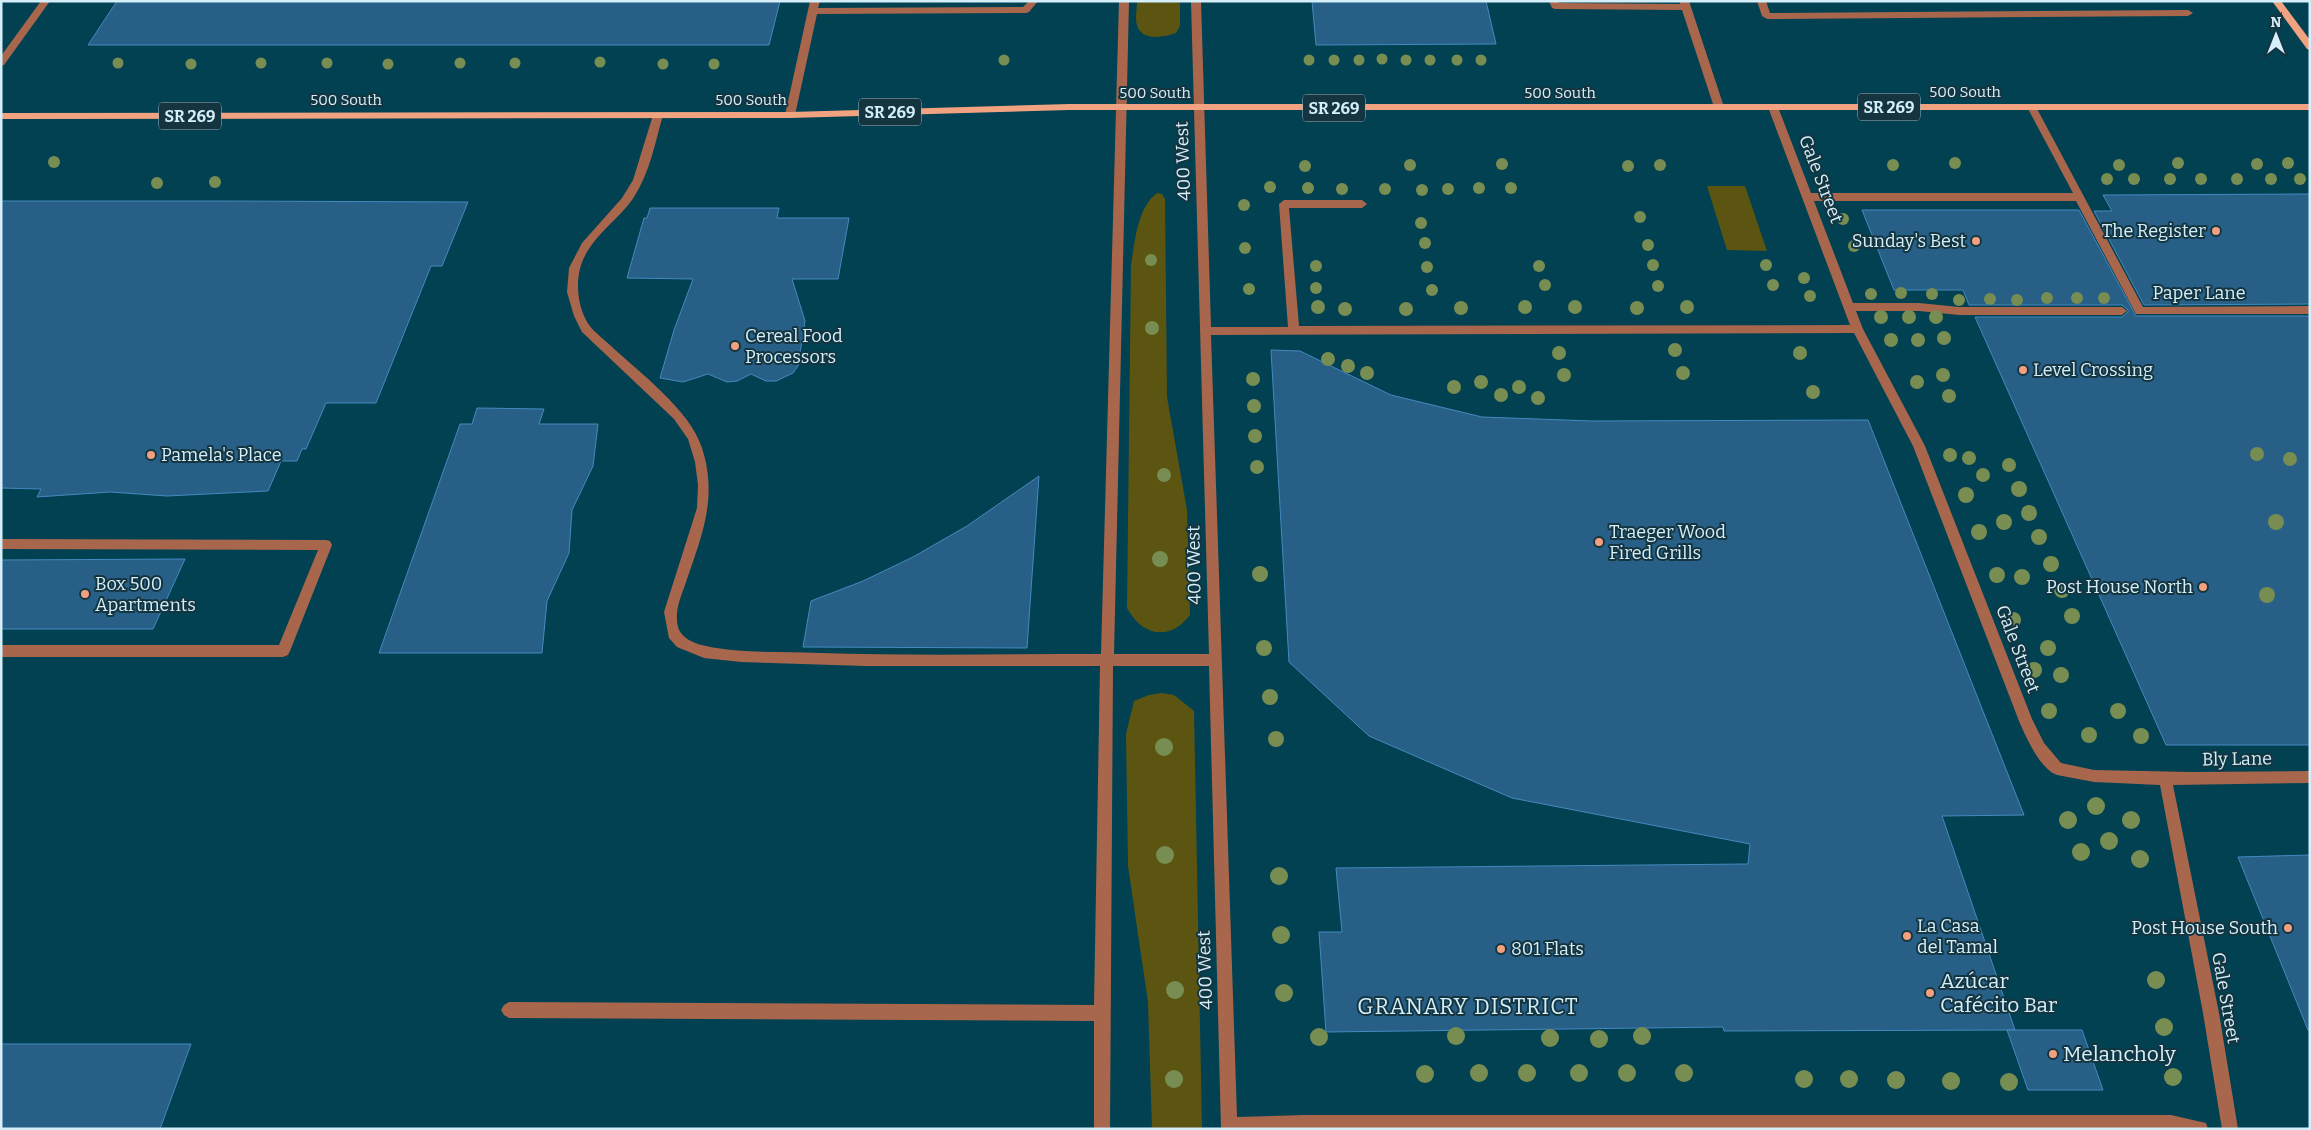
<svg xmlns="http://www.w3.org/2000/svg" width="2311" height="1130" font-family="Bitter,serif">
<rect width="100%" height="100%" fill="#024152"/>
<g fill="#5c5512">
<path d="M1137 1H1180V26L1176 33C1164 37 1142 42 1137 25 1135 19 1137 8 1137 1Z"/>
<polygon points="1707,186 1745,186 1767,251 1727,250"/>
<path d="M1157 193 1162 194 1165 199 1167 397 1187 510 1190 615C1170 641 1143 637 1127 608L1131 265C1135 242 1137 208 1157 193Z"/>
<polygon points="1162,693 1174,695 1194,711 1202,1129 1152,1129 1148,1002 1128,866 1126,734 1134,701 1149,695"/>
</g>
<g fill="#275f87" stroke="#448abf">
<polygon points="117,1 780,1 769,45 88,45"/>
<polygon points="1312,1 1486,1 1496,44 1316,45"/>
<polygon points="2310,194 2310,304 2144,305 2094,211 2112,211 2103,195"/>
<polygon points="1,201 219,201 468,202 442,266 431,266 376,403 326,403 306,449 302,449 297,461 281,461 268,491 167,496 110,492 37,497 41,489 1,488"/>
<polygon points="650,208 779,208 777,218 849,218 838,279 792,279 805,321 798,366 793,373 776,381 766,381 751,374 737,381 727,382 708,374 683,382 660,378 674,330 693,279 627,278 644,218 647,218"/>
<polygon points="1862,210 2079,210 2136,316 2310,316 2310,745 2166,745 1975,317 2122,317 2128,312 2128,310 2122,305 1969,305 1963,290 1894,290"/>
<polygon points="1271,350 1300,351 1391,395 1482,417 1592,421 1868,420 2024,815 1942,816 2015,1030 1724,1031 1723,1027 1326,1032 1319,932 1342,932 1336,868 1748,864 1750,844 1512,798 1369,736 1289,662"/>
<polygon points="477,408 544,409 539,424 598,424 593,466 572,510 569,553 547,601 542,653 379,653 460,424 472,424"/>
<polygon points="1039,476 1027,648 803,647 811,601 863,581 913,557 967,526"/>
<polygon points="185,559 153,629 1,629 1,560"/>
<polygon points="2310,855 2310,1030 2308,1030 2238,857"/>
<polygon points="2007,1030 2082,1030 2103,1090 2028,1090"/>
<polygon points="1,1044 191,1044 160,1129 1,1129"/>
</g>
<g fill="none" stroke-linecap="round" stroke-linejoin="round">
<g fill="#a8674c" fill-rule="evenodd">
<polygon points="41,1 50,1 4,65 1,66 1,56"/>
<polygon points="810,1 820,1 818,8 1023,7 1029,1 1038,1 1029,12 1026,13 817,14 795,115 790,118 785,115"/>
<path d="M1119 1H1129L1114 654H1209L1191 1H1201L1211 327H1288L1279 204 1284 200H1362L1367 204 1362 208H1289L1299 326 1850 325 1768 107 1773 104 1778 107 1811 193H2073L2027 107 2029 105H2035L2143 307 2310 306V314H2136L2076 201H1814L1853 303H1919L1959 307H2122L2127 311 2122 315H1959L1919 311H1856L1863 329 1925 446 2032 719 2044 743 2061 763 2094 770 2192 772 2310 771V783L2173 785 2219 1013 2238 1129H2222L2203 1013 2160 785 2094 782 2057 775C2040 769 2026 737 2019 721L1913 446 1854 333 1211 335 1237 1117 1306 1115H2171L2206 1123 2208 1129H1221L1209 666H1113L1110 1129H1094V1021L509 1018 504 1015 501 1010 504 1005 509 1002 1094 1005 1100 666H865L741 662 704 658 677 647 669 638 664 612 697 508 698 485 695 462 688 439 674 419 582 332 574 316 567 292 569 268 582 243 622 198 633 180 653 115 658 112 661 113 663 115C655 143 650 172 634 197 618 221 591 236 581 265 575 284 578 308 589 325 595 333 604 339 611 346 640 373 690 410 702 448 718 498 702 535 686 582 681 597 674 611 678 627 681 638 695 644 706 646 742 654 782 651 819 653 912 656 1007 654 1101 654Z"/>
<polygon points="1549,1 1559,1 1559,3 1680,4 1680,1 1689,1 1724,107 1719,110 1714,107 1682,10 1555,9 1552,8"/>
<polygon points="1757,1 1766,1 1770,13 2188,10 2193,13 2188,16 1767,19 1762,16"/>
<polygon points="1,539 326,540 330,541 332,545 290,651 288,655 283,657 1,657 1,645 279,645 318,550 1,549"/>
</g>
<g fill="#f1a281" fill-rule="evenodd">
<polygon points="2272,1 2281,1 2310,40 2310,50 2307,49"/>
<polygon points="1069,104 2310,104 2310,110 1069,110 790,118 1,119 1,113 790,112"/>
</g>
</g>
<g fill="#788d52">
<circle cx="1382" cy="59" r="5.5"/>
<circle cx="1004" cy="60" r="5.5"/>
<circle cx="1309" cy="60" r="5.5"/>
<circle cx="1334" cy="60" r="5.5"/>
<circle cx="1359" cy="60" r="5.5"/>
<circle cx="1406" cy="60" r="5.5"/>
<circle cx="1430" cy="60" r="5.5"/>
<circle cx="1457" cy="60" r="5.5"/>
<circle cx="1481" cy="60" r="5.5"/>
<circle cx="600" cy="62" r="5.5"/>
<circle cx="118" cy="63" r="5.5"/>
<circle cx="261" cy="63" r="5.5"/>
<circle cx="327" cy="63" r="5.5"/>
<circle cx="460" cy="63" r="5.5"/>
<circle cx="515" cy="63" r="5.5"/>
<circle cx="191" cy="64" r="5.5"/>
<circle cx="388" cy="64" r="5.5"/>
<circle cx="663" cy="64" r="5.5"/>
<circle cx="714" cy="64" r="5.5"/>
<circle cx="54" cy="162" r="6"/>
<circle cx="1955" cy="163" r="6"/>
<circle cx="2178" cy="163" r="6"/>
<circle cx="2288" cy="163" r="6"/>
<circle cx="1502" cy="164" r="6"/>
<circle cx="2257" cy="164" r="6"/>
<circle cx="1410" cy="165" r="6"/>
<circle cx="1660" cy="165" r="6"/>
<circle cx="1893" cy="165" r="6"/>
<circle cx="2119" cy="165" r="6"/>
<circle cx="1305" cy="166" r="6"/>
<circle cx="1628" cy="166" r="6"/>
<circle cx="2107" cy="179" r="6"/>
<circle cx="2134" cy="179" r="6"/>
<circle cx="2170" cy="179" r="6"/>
<circle cx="2201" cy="179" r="6"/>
<circle cx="2237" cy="179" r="6"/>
<circle cx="2271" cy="179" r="6"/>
<circle cx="2300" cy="179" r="6"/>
<circle cx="215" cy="182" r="6"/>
<circle cx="157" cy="183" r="6"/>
<circle cx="1270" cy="187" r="6"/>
<circle cx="1308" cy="188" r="6"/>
<circle cx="1479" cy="188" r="6"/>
<circle cx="1511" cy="188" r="6"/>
<circle cx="1342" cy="189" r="6"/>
<circle cx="1385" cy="189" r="6"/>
<circle cx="1448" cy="189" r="6"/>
<circle cx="1422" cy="190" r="6"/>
<circle cx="1244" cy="205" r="6"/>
<circle cx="1640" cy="217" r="6"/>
<circle cx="1843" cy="219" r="6"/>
<circle cx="1421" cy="223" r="6"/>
<circle cx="1425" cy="243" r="6"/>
<circle cx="1648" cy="245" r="6"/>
<circle cx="1854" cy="246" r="6"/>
<circle cx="1245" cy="248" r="6"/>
<circle cx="1151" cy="260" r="6"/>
<circle cx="1653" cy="265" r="6"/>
<circle cx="1766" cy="265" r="6"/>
<circle cx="1316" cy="266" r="6"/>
<circle cx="1539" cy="266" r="6"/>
<circle cx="1427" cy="267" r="6"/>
<circle cx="1804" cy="278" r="6"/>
<circle cx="1545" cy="285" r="6"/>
<circle cx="1773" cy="285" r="6"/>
<circle cx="1658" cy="286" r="6"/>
<circle cx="1316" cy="288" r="6"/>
<circle cx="1249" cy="289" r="6"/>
<circle cx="1432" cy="290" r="6"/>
<circle cx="1901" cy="293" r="6"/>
<circle cx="1871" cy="294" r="6"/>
<circle cx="1932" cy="294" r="6"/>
<circle cx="1810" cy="296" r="6"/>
<circle cx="2047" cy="298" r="6"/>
<circle cx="2077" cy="298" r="6"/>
<circle cx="2104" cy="298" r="6"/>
<circle cx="1990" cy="299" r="6"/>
<circle cx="1959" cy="300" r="6"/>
<circle cx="2017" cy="300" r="6"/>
<circle cx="1318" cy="307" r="7"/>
<circle cx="1525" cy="307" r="7"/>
<circle cx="1575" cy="307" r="7"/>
<circle cx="1687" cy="307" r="7"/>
<circle cx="1461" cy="308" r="7"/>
<circle cx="1637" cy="308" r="7"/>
<circle cx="1345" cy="309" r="7"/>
<circle cx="1406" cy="309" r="7"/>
<circle cx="1881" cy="317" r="7"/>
<circle cx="1909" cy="317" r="7"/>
<circle cx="1936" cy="317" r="7"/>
<circle cx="1152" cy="328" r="7"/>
<circle cx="1944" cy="338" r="7"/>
<circle cx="1891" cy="340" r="7"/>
<circle cx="1918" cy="340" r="7"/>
<circle cx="1675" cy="350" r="7"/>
<circle cx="1559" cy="353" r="7"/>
<circle cx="1800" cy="353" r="7"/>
<circle cx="1328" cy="359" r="7"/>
<circle cx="1348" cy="366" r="7"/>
<circle cx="1367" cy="373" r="7"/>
<circle cx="1683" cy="373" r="7"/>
<circle cx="1564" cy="375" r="7"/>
<circle cx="1943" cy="375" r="7"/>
<circle cx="1253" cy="379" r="7"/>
<circle cx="1481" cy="382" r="7"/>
<circle cx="1917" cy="382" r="7"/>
<circle cx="1454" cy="387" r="7"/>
<circle cx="1519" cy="387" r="7"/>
<circle cx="1813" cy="392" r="7"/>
<circle cx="1501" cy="395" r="7"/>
<circle cx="1949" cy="396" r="7"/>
<circle cx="1538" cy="398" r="7"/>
<circle cx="1254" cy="406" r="7"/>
<circle cx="1255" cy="436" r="7"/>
<circle cx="2257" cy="454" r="7"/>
<circle cx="1950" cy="455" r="7"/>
<circle cx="1969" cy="458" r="7"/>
<circle cx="2290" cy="459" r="7"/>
<circle cx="2009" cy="465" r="7"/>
<circle cx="1257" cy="467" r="7"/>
<circle cx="1164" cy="475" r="7"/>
<circle cx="1983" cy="475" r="7"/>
<circle cx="2019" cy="489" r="8"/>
<circle cx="1966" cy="495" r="8"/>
<circle cx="2029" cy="513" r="8"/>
<circle cx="2004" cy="522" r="8"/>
<circle cx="2276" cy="522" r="8"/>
<circle cx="1979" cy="532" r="8"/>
<circle cx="2039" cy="537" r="8"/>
<circle cx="1160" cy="559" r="8"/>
<circle cx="2051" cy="564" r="8"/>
<circle cx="1260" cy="574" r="8"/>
<circle cx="1997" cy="575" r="8"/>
<circle cx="2022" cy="577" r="8"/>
<circle cx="2062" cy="590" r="8"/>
<circle cx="2267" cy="595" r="8"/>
<circle cx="2072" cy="616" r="8"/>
<circle cx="2013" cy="620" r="8"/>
<circle cx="1264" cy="648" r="8"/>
<circle cx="2048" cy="648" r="8"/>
<circle cx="2034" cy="670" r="8"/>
<circle cx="2061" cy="675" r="8"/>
<circle cx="1270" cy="697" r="8"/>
<circle cx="2049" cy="711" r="8"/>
<circle cx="2118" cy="711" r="8"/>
<circle cx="2089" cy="735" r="8"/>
<circle cx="2141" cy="736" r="8"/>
<circle cx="1276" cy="739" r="8"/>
<circle cx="1164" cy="747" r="9"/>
<circle cx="2096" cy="806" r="9"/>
<circle cx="2068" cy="820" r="9"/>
<circle cx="2131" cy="820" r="9"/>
<circle cx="2109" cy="841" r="9"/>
<circle cx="2081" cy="852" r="9"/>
<circle cx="1165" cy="855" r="9"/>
<circle cx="2140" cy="859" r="9"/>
<circle cx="1279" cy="876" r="9"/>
<circle cx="1281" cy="935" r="9"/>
<circle cx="2156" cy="980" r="9"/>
<circle cx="1175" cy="990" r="9"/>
<circle cx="1284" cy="993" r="9"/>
<circle cx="2164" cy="1027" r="9"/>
<circle cx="1456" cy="1036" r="9"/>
<circle cx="1642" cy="1036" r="9"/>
<circle cx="1319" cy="1037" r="9"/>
<circle cx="1550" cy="1038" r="9"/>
<circle cx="1599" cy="1039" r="9"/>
<circle cx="1479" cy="1073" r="9"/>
<circle cx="1527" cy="1073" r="9"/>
<circle cx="1579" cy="1073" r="9"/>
<circle cx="1627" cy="1073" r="9"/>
<circle cx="1684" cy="1073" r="9"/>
<circle cx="1425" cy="1074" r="9"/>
<circle cx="2173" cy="1077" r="9"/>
<circle cx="1174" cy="1079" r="9"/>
<circle cx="1804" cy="1079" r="9"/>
<circle cx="1849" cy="1079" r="9"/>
<circle cx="1896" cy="1080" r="9"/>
<circle cx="1951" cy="1081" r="9"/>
<circle cx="2009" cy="1082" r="9"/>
</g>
<g fill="#f2a07f" stroke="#143540" stroke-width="2">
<circle cx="2216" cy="231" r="5"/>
<circle cx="1976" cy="241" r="5"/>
<circle cx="735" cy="346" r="5"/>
<circle cx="2023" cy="370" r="5"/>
<circle cx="151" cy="455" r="5"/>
<circle cx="1599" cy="542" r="5"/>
<circle cx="2203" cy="587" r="5"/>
<circle cx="85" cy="594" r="5"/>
<circle cx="2288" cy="928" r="5"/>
<circle cx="1907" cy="936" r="5"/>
<circle cx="1501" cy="949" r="5"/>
<circle cx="1930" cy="993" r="5"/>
<circle cx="2053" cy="1054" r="5"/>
</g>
<g text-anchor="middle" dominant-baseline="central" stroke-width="4" stroke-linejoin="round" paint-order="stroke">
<g font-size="15" fill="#d4effa" stroke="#143540">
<text x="1965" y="92">500 South</text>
<text x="1155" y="93">500 South</text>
<text x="1560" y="93">500 South</text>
<text x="346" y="100">500 South</text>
<text x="751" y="100">500 South</text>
</g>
<g fill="#143540" stroke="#9ab7c2" stroke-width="1">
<rect x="1858" y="93.5" width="62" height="27" rx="4"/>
<rect x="1303" y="94.5" width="62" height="27" rx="4"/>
<rect x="859" y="98.5" width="62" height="27" rx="4"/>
<rect x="159" y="102.5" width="62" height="27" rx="4"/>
</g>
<g font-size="16" font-weight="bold" fill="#d4effa">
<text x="1889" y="107">SR 269</text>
<text x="1334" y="108">SR 269</text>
<text x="890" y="112">SR 269</text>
<text x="190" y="116">SR 269</text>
</g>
<g font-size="18" fill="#d4effa" stroke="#143540">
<text transform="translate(1183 161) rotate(-92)">400 West</text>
<text transform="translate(1821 179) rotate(69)">Gale Street</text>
<text x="2199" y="293">Paper Lane</text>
<text transform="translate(1194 565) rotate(-91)">400 West</text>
<text transform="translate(2018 649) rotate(69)">Gale Street</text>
<text transform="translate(2237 759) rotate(-1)">Bly Lane</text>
<text transform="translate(1205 970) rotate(-92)">400 West</text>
<text transform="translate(2226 998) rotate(80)">Gale Street</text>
</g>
<g font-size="18" fill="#d4effa" stroke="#143540" text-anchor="start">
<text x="2206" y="231" text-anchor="end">The Register</text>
<text x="1966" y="241" text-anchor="end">Sunday's Best</text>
<text x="745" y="336">Cereal Food<tspan x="745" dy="21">Processors</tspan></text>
<text x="2033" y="370">Level Crossing</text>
<text x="161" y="455">Pamela's Place</text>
<text x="1609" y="532">Traeger Wood<tspan x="1609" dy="21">Fired Grills</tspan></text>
<text x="95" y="584">Box 500<tspan x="95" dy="21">Apartments</tspan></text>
<text x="2193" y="587" text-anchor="end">Post House North</text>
<text x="1917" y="926">La Casa<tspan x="1917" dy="21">del Tamal</tspan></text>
<text x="2278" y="928" text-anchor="end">Post House South</text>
<text x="1511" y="949">801 Flats</text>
</g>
<g font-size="21" fill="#d4effa" stroke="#143540" text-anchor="start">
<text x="1940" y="981">Azúcar<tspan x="1940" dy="24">Cafécito Bar</tspan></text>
<text x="2063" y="1054">Melancholy</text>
</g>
<g font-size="22" letter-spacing="1" fill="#d4effa" stroke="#143540">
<text x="1468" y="1006">GRANARY DISTRICT</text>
</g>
</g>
<rect width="2311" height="1130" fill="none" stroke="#d4effa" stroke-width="5"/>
<g transform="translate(2276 35)" stroke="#143540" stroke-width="4" paint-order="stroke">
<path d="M0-4L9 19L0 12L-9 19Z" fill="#d4effa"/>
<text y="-8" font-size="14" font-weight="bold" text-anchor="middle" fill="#d4effa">N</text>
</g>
</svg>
